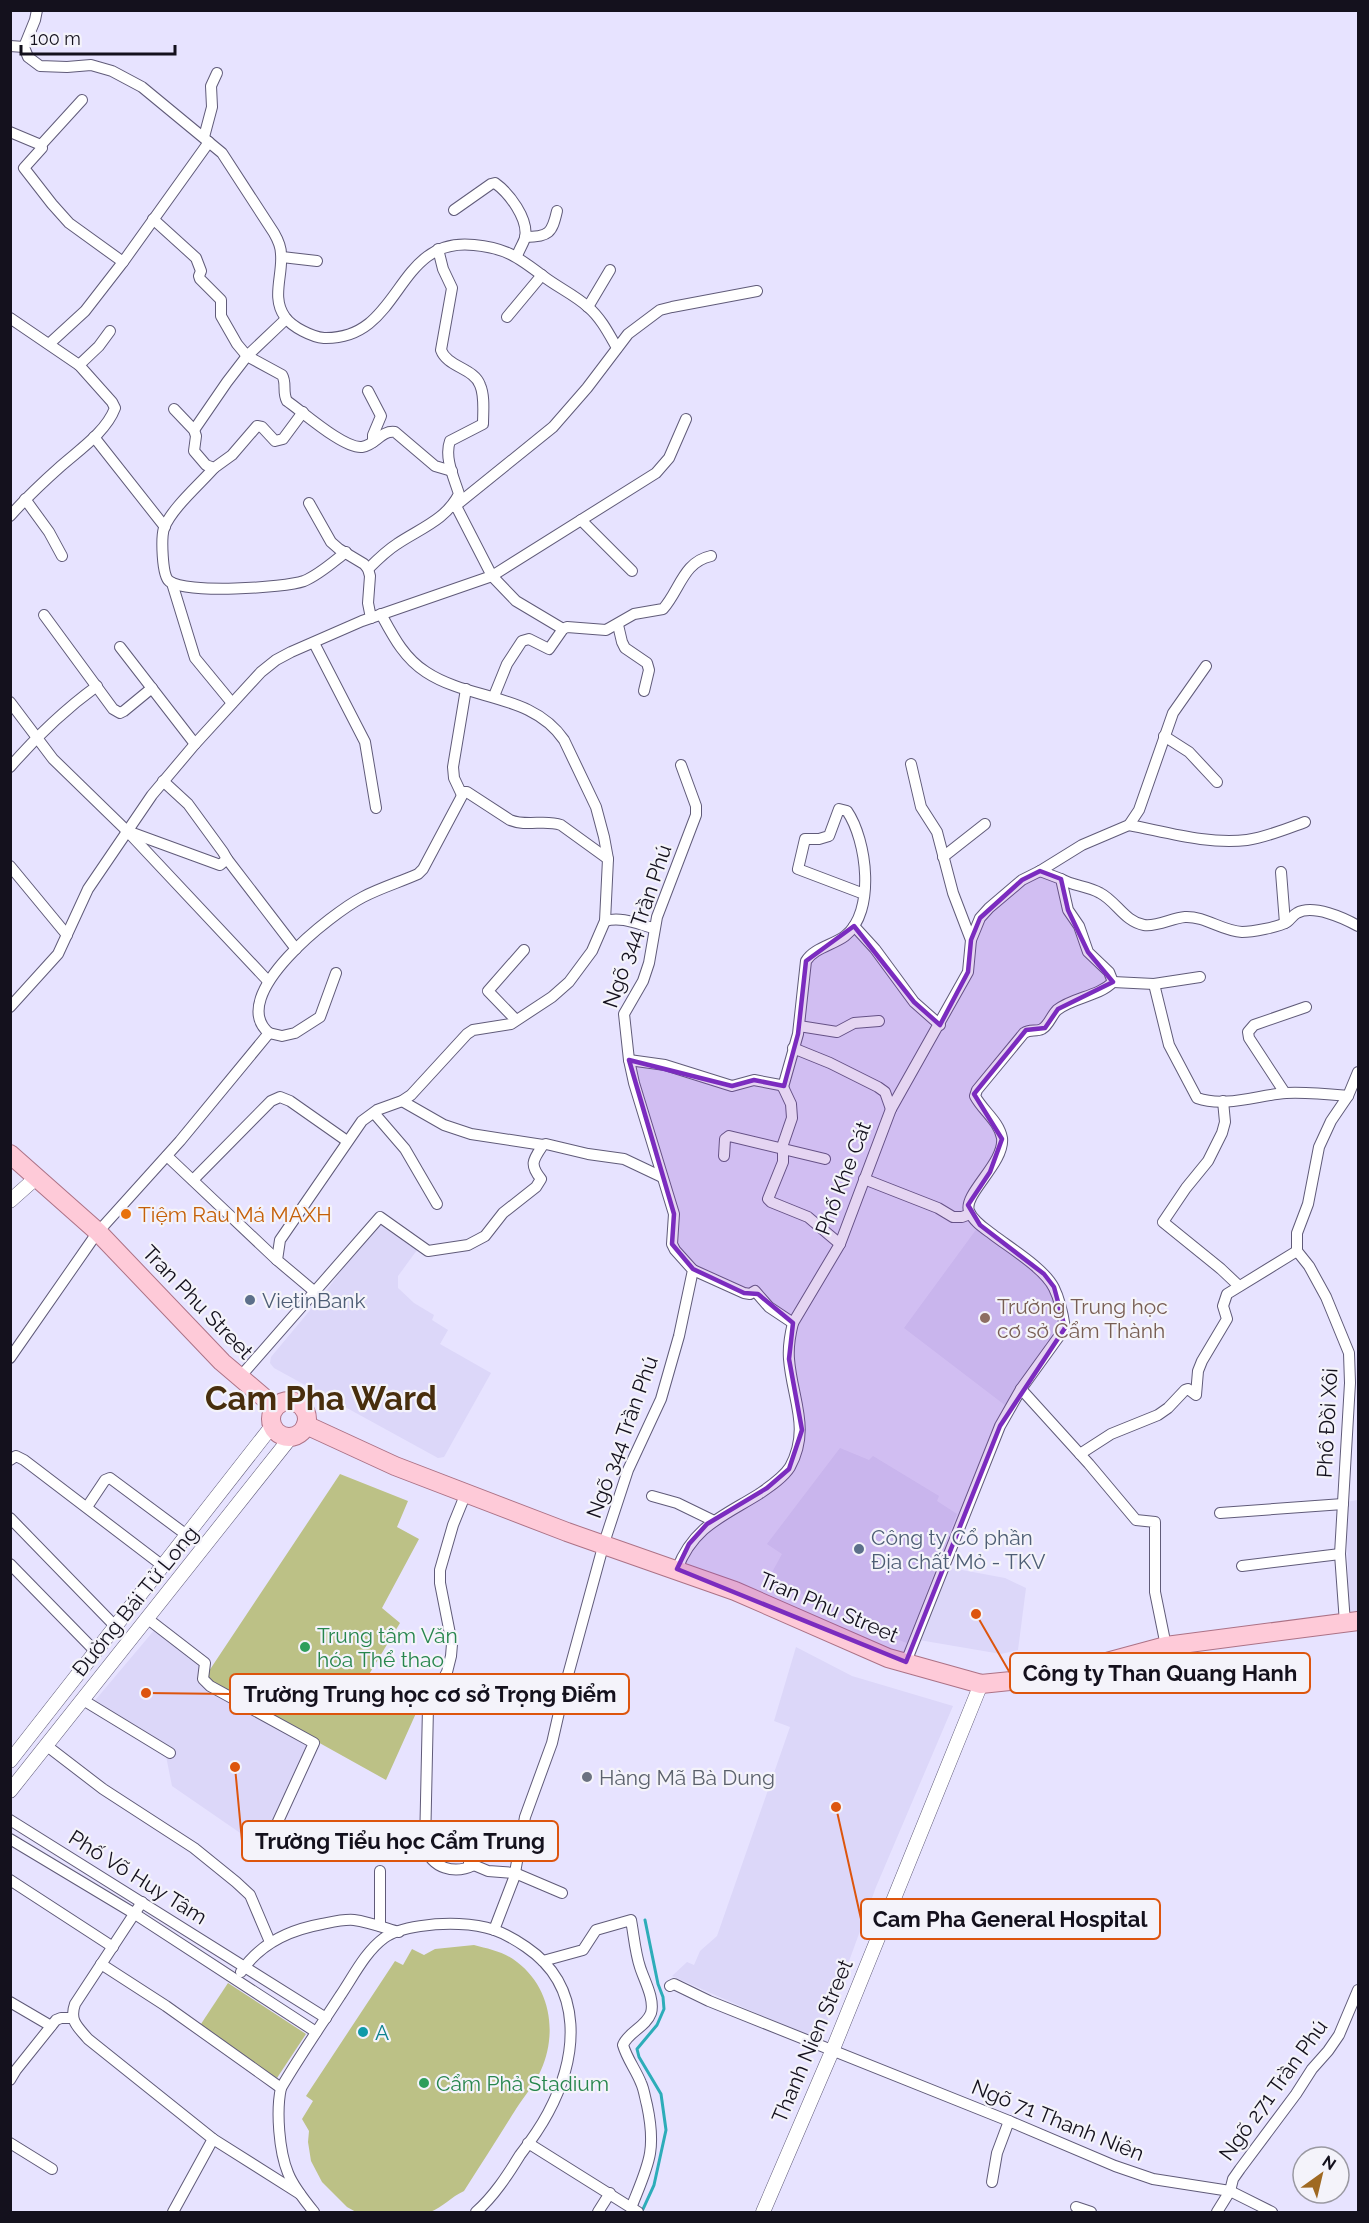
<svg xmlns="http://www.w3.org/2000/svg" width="1369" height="2223" font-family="Raleway,sans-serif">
<rect width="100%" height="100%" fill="#e7e3ff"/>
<g fill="#dcd7f9">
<polygon points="378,1220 417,1250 398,1276 398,1288 414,1303 434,1315 432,1320 448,1330 440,1344 491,1373 444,1457 438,1458 274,1368 270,1363 271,1357 327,1290"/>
<polygon points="978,1227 1041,1276 1055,1300 1057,1311 1058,1324 1006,1406 904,1328"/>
<polygon points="840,1448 869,1460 873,1456 939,1496 937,1501 957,1514 907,1643 859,1626 770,1576 782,1554 767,1544"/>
<polygon points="1358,1500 1358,1611 1349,1612 1346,1502"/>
<polygon points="946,1567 1005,1578 1026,1588 1018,1650 1001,1654 919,1640"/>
<polygon points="156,1628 200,1663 202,1671 197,1682 308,1742 310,1746 266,1841 246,1837 172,1786 164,1746 92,1704"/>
<polygon points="796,1647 852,1676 953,1706 876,1887 820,2041 672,1976 687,1962 694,1965 700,1951 717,1936 790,1727 774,1721"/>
</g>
<g fill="#bcc186">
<polygon points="340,1474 408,1501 397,1527 419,1539 382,1608 400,1623 365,1681 417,1711 386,1780 210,1682 207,1676 209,1671"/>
<path d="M474 1945C489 1949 505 1952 517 1962 550 1987 558 2032 541 2070 535 2084 524 2096 516 2109 499 2136 482 2163 464 2191 451 2197 443 2207 430 2212H356L347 2207 322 2182 311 2161 308 2142 309 2131 302 2119 313 2101 306 2096 395 1961 403 1965 412 1949 424 1955 435 1949Z"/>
<polygon points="228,1983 306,2034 277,2078 199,2027"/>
</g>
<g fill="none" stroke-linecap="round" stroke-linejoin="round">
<polyline stroke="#2dadb9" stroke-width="3" points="643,2209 654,2185 666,2130 661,2094 639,2057 637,2049 657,2025 664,2009 663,1997 658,1984 645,1920"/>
<defs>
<g id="minor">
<path d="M37 10 35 20 24 47 28 57 40 66 67 67 91 65 112 71 142 87 222 153 274 233C278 240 281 246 281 254 283 275 271 298 285 317 292 327 312 337 324 338 403 340 394 236 474 245 506 248 518 257 543 276 557 287 575 295 588 307 601 318 609 334 617 348"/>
<polyline points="10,46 24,47"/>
<polyline points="10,132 41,145 42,148 24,168 52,204 69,223 123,262 85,311 49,344"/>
<polyline points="204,137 212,107 211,86 217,73"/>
<polyline points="41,145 82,100"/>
<path d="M454 210 491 184 495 183C509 193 529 219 525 238 523 244 519 250 517 256"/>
<polyline points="153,219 196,258 201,271 199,276 200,279 221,300 221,316 237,344 247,356 286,319"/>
<path d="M525 237C549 237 552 233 557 211"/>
<polyline points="282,257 317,261"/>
<polyline points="123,262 209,142"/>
<polyline points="588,307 610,270"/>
<polyline points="507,317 542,275"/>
<path d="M10 318 79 365 112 402 115 408C106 432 79 450 61 466 43 482 26 498 10 516"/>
<polyline points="79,365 99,346 110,331"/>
<polyline points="368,391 381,416 373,435 373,442"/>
<polyline points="174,409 194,430 196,436 194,451 206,465 214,468 232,455 257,426 262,427 275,441 283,439 303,412"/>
<path d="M194 430 227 382 247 356 282 375C287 383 282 392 287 401 303 412 344 449 362 447 376 445 381 430 395 432L435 466 452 471"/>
<polyline points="94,437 165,527"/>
<path d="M214 468C199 485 172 508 164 528 161 538 162 575 169 581 185 594 284 588 304 581 319 575 333 562 346 552"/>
<polyline points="25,499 49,532 62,556"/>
<polyline points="309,503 331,542 339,549 364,564 368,569 370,576 368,603 371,618"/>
<polyline points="456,506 492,576 516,601 563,629"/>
<polyline points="454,507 553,427 587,388 628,334 660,310 672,307 757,291"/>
<polyline points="581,520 632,571"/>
<path d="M368 569C377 560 386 551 397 544 419 529 446 520 459 494 454 478 444 457 450 441L483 424C483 413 485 396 480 385 474 368 447 367 441 350L452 288 443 269 438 249"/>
<polyline points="172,583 195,658 232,703"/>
<polyline points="44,615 113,709 120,713 124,711 152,688"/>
<polyline points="618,625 622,642 625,648 647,663 649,670 644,691"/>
<polyline points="314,643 365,742 376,808"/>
<polyline points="120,647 195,744"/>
<path d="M494 696 507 664 522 641 529 639 549 649 563 629 567 627 606 630 634 614 663 609C680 590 683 562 711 556"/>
<polyline points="10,702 53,759 127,831 220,865 227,859 223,852 188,804 163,781"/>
<polyline points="1164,736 1189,752 1217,782"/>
<path d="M10 767C37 736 64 710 97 686"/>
<polyline points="462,795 454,778 453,767 466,689"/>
<path d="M1129 825C1166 832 1209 845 1247 840 1267 837 1286 829 1305 822"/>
<polyline points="129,833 268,981"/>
<polyline points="943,857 985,824"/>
<polyline points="227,859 296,949"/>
<polyline points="10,866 67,935"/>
<polyline points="1281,872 1285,923"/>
<path d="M1061 879C1073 886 1088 886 1100 893 1116 901 1125 922 1144 925 1157 927 1172 918 1185 917 1205 916 1222 931 1242 932 1252 932 1279 927 1287 922 1291 919 1293 915 1297 913 1313 904 1344 918 1358 926"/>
<path d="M605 921C621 916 638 924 653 928"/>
<polyline points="854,926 875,949 914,1002 940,1025"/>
<polyline points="971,940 980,918 989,908 1022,880 1040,871 1082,845 1129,825 1139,810 1173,713 1206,666"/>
<polyline points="1113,982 1154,984 1200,977"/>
<path d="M1154 984 1169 1045 1197 1098C1225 1108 1258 1095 1286 1093 1307 1092 1327 1094 1348 1096"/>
<polyline points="10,1007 58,954 88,889 152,795 195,744 261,672 276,660 291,652 362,621 492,576 656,473 669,458 686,419"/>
<polyline points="516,1020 488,991 524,950"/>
<polyline points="799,1026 837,1032 854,1023 879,1021"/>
<path d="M269 1033C225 996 332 913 363 897 380 888 400 882 418 874L423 869 464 792H467L510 820C527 827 545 819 561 825L608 859"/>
<polyline points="269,1033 282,1036 295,1033 320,1017 336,973"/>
<polyline points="793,1048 830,1063 878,1087 885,1092 891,1109"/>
<path d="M629 1060 665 1065 732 1086 754 1080 780 1085 783 1087 798 1034 806 961C814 948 833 945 845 936 876 912 867 840 847 811L839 809 829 836 819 839H805L798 869 864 894"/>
<polyline points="783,1087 791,1104 792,1118 783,1144 783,1162 768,1199 771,1202 808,1217 840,1244"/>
<polyline points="1285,1093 1249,1038 1248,1032 1254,1025 1306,1007"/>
<polyline points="402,1101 444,1125 471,1134 543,1145"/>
<polyline points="1223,1101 1225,1122 1222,1133 1208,1161 1186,1188 1163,1222 1221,1269 1239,1286"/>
<polyline points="374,1113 405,1149 437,1204"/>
<polyline points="167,1156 277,1260"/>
<polyline points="724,1156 725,1139 729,1136 825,1159"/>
<polyline points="864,1179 938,1208 953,1217 962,1217 970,1214"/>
<polyline points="193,1180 271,1101 280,1097 290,1101 347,1141"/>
<polyline points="98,1232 180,1141 269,1033"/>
<polyline points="693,1270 744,1293 750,1294 755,1291 769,1307 793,1323"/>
<path d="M315 1292 277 1260 280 1240 362 1121 377 1110 402 1101 411 1095 467 1034 473 1030 511 1024 552 997 569 982 592 951 605 921 608 859 604 837 596 807 564 740C532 693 470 701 426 672 404 658 393 636 381 614"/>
<polyline points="10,1358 97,1233"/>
<path d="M240 1377 380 1217 428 1251 468 1245 485 1236 503 1213 536 1187 541 1179C529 1164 533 1160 543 1145L546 1144 588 1154 624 1159 662 1177"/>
<polyline points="1021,1389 1089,1464 1136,1520 1155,1522 1155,1592 1166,1646"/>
<polyline points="1080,1454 1111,1434 1158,1415 1168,1408 1185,1390 1188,1389 1196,1395 1198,1371 1202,1361 1227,1319 1223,1306 1227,1294 1297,1251"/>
<polyline points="10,1460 16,1456 24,1460 163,1566"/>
<path d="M466 1493 453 1525 440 1570V1583L452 1644 451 1656 447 1672 428 1707 425 1847C432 1868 454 1875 474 1865"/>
<polyline points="652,1496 677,1503 714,1521"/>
<polyline points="87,1507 105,1480 110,1478 188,1536"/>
<polyline points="1220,1513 1343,1504"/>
<polyline points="10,1518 116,1627"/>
<polyline points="10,1564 96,1652"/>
<polyline points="1242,1566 1340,1554"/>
<path d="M677 1569C694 1526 722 1517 759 1494 769 1487 783 1478 790 1467 811 1428 792 1399 789 1359 788 1347 790 1335 793 1323L840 1244 891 1109 968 972 971 940 953 893 937 832 921 807 911 764"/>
<polyline points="148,1619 205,1663 203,1679 210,1686 314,1743 269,1841"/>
<polyline points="1345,1623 1340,1554 1350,1383 1349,1353 1326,1297 1309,1266 1297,1251 1297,1233 1308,1204 1319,1147 1331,1121 1348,1096 1358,1072"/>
<path d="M906 1662 1000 1426 1021 1389 1065 1328C1063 1315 1060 1300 1054 1288 1044 1268 1010 1248 992 1234 984 1228 973 1221 969 1211 963 1194 1005 1163 1002 1138 999 1121 982 1110 975 1096L977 1090 1024 1033C1030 1029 1036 1032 1042 1029 1049 1025 1051 1016 1057 1010 1073 997 1098 997 1113 982L1109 972 1088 952 1079 926 1068 910 1061 879 1040 871"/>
<polyline points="83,1700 170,1753"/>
<polyline points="47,1746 103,1789 194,1848 236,1882 250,1895 270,1942"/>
<polyline points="10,1820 326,2018"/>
<polyline points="10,1839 135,1914 316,2032"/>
<polyline points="469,1863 488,1871 515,1873 562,1893"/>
<polyline points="380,1871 380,1926"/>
<polyline points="10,1880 113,1947"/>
<path d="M142 1902 75 2004C69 2021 78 2027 88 2039L213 2139 300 2194"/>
<polyline points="494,1930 514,1878 525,1817 552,1743 565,1686 604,1543 628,1470 661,1399 679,1336 693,1270 675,1250 672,1244 674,1214 634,1083 629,1060 624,1014 643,981 649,963 657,917 696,815 696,806 681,765"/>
<path d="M543 1961 583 1950 596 1930 631 1920C634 1936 635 1952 640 1967 644 1980 655 1999 651 2013 646 2027 628 2032 623 2045 627 2059 636 2070 641 2083 644 2089 645 2098 647 2105 657 2152 648 2165 631 2208"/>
<polyline points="101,1964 166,2006 281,2088"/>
<path d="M241 1972C260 1943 289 1930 322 1924 332 1922 344 1919 354 1920 369 1922 385 1928 399 1932"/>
<polyline points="670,1986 674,1984 709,2001 1009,2121 1115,2166 1153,2179 1230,2191 1272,2212"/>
<polyline points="10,2002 51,2026"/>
<polyline points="10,2080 16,2070 56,2020 61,2018 73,2018"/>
<polyline points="10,2143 52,2169"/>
<polyline points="528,2143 638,2212"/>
<polyline points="992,2182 997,2153 1009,2121"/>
<polyline points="1076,2207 1091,2212"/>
<polyline points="173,2212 213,2139"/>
<path d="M314 2212C305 2201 293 2186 288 2173 279 2151 276 2111 281 2088 299 2057 320 2027 340 1996 353 1977 365 1952 384 1938 400 1926 439 1923 459 1924 486 1925 503 1931 526 1947 585 1987 578 2057 548 2113 540 2128 530 2142 520 2155 507 2176 494 2196 476 2212"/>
<polyline points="598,2212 610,2193"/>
<polyline points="1217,2212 1230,2191 1233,2179 1240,2169 1296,2094 1312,2069 1328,2051 1339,2035 1358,1990"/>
</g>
<g id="tertiary">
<polyline points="10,1201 37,1177"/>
<polyline points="10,1761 272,1426"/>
<polyline points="10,1791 291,1437"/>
<polyline points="763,2212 833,2049 981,1684"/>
</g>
<g id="primary">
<polyline points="10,1154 98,1232 222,1362 275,1407"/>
<circle cx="289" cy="1419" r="18"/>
<polyline points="306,1425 395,1466 567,1532 735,1591 888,1658 981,1684 1021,1680 1081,1669 1166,1646 1358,1621"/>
</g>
</defs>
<use href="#minor" stroke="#605b79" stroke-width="12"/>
<use href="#tertiary" stroke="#605b79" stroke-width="15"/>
<use href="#primary" stroke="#ac7286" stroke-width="20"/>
<use href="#minor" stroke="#fff" stroke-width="10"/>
<use href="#tertiary" stroke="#fff" stroke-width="14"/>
<use href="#primary" stroke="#fecad8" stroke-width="18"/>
</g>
<path fill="#7b2cbf" fill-opacity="0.2" stroke="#7b2cbf" stroke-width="4.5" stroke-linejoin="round" d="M1040 871 1061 879 1068 910 1088 952 1113 982 1058 1009 1045 1028 1026 1030 974 1094 1002 1139 990 1172 968 1205 980 1225 1044 1274 1054 1287 1065 1328 1000 1426 906 1662 677 1569 689 1544 707 1524 767 1488 789 1469 802 1430 789 1359 793 1323 758 1294 744 1293 693 1269 672 1244 674 1214 629 1060 732 1086 754 1080 784 1086 798 1034 806 961 854 926 914 1002 940 1025 968 972 971 940 980 918 1022 880Z"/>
<circle fill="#e8710a" stroke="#f4f3fa" stroke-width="2" cx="126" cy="1214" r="6"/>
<g fill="#5c6f8a" stroke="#f4f3fa" stroke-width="2">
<circle cx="250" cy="1300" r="6"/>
<circle cx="859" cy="1549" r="6"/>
</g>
<circle fill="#8d6e63" stroke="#f4f3fa" stroke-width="2" cx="985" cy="1318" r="6"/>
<g fill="#2e9e5b" stroke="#f4f3fa" stroke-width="2">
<circle cx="305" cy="1647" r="6"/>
<circle cx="424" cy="2083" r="6"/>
</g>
<circle fill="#6b7280" stroke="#f4f3fa" stroke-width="2" cx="587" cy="1777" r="6"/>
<circle fill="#0f9aa8" stroke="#f4f3fa" stroke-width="2" cx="363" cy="2032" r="6"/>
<g text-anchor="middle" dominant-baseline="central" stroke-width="4.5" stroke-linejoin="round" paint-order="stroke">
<g font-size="21" fill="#14111d" stroke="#f4f3fa">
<text transform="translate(637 926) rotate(-71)">Ngõ 344 Trần Phú</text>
<text transform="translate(843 1178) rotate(-69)">Phố Khe Cát</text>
<text transform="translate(198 1302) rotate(46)">Tran Phu Street</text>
<text transform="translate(1327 1423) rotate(-87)">Phố Đồi Xôi</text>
<text transform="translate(622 1437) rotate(-70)">Ngõ 344 Trần Phú</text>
<text transform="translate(135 1601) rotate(-51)">Đường Bái Tử Long</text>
<text transform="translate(829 1607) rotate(23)">Tran Phu Street</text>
<text transform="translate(138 1877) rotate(32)">Phố Võ Huy Tâm</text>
<text transform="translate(812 2041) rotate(-67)">Thanh Nien Street</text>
<text transform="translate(1273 2090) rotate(-54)">Ngõ 271 Trần Phú</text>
<text transform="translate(1058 2120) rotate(22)">Ngõ 71 Thanh Niên</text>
</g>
<g font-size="21" fill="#c56008" stroke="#f4f3fa" text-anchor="start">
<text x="138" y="1214">Tiệm Rau Má MAXH</text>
</g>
<g font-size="21" fill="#4e5e75" stroke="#f4f3fa" text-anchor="start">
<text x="262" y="1300">VietinBank</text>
<text x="871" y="1537">Công ty Cổ phần<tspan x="871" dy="24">Địa chất Mỏ - TKV</tspan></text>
</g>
<g font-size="21" fill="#785e54" stroke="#f4f3fa" text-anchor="start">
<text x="997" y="1306">Trường Trung học<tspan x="997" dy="24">cơ sở Cẩm Thành</tspan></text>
</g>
<g font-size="21" fill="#27864d" stroke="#f4f3fa" text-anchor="start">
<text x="317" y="1635">Trung tâm Văn<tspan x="317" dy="24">hóa Thể thao</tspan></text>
<text x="436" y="2083">Cẩm Phả Stadium</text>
</g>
<g font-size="21" fill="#5b616d" stroke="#f4f3fa" text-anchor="start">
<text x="599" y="1777">Hàng Mã Bà Dung</text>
</g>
<g font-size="21" fill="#0d838f" stroke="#f4f3fa" text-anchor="start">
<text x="375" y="2032">A</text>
</g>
<g font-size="33" font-weight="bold" fill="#482e0d" stroke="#f4f3fa">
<text x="321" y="1398">Cam Pha Ward</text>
</g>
</g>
<path fill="none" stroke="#dd550d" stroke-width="2" d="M976 1614L1010 1673M146 1693L230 1694M235 1767L242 1841M836 1807L861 1919"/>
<g fill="#dd550d" stroke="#f4f3fa" stroke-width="2">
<circle cx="976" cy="1614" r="6"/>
<circle cx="146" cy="1693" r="6"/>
<circle cx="235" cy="1767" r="6"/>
<circle cx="836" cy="1807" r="6"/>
</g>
<g fill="#f4f3fa" stroke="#dd550d" stroke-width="2">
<rect x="1010" y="1653" width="300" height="40" rx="6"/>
<rect x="230" y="1674" width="399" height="40" rx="6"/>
<rect x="242" y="1821" width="316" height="40" rx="6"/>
<rect x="861" y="1899" width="299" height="40" rx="6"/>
</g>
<g font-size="22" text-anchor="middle" font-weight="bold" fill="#14111d">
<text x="1160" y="1681">Công ty Than Quang Hanh</text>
<text x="430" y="1702">Trường Trung học cơ sở Trọng Điểm</text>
<text x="400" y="1849">Trường Tiểu học Cẩm Trung</text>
<text x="1010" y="1927">Cam Pha General Hospital</text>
</g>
<rect width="1369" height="2223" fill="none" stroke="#14111d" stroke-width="24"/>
<g transform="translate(1321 2175) rotate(34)"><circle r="28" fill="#f4f3fa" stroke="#9a99a2" stroke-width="1.5"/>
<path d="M0-4.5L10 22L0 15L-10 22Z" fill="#9f6922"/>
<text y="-9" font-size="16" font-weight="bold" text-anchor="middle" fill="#14111d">N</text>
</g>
<path d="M21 45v9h154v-9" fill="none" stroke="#14111d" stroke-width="3"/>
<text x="30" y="45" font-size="18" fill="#14111d" stroke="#f4f3fa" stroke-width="4.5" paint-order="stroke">100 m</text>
</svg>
